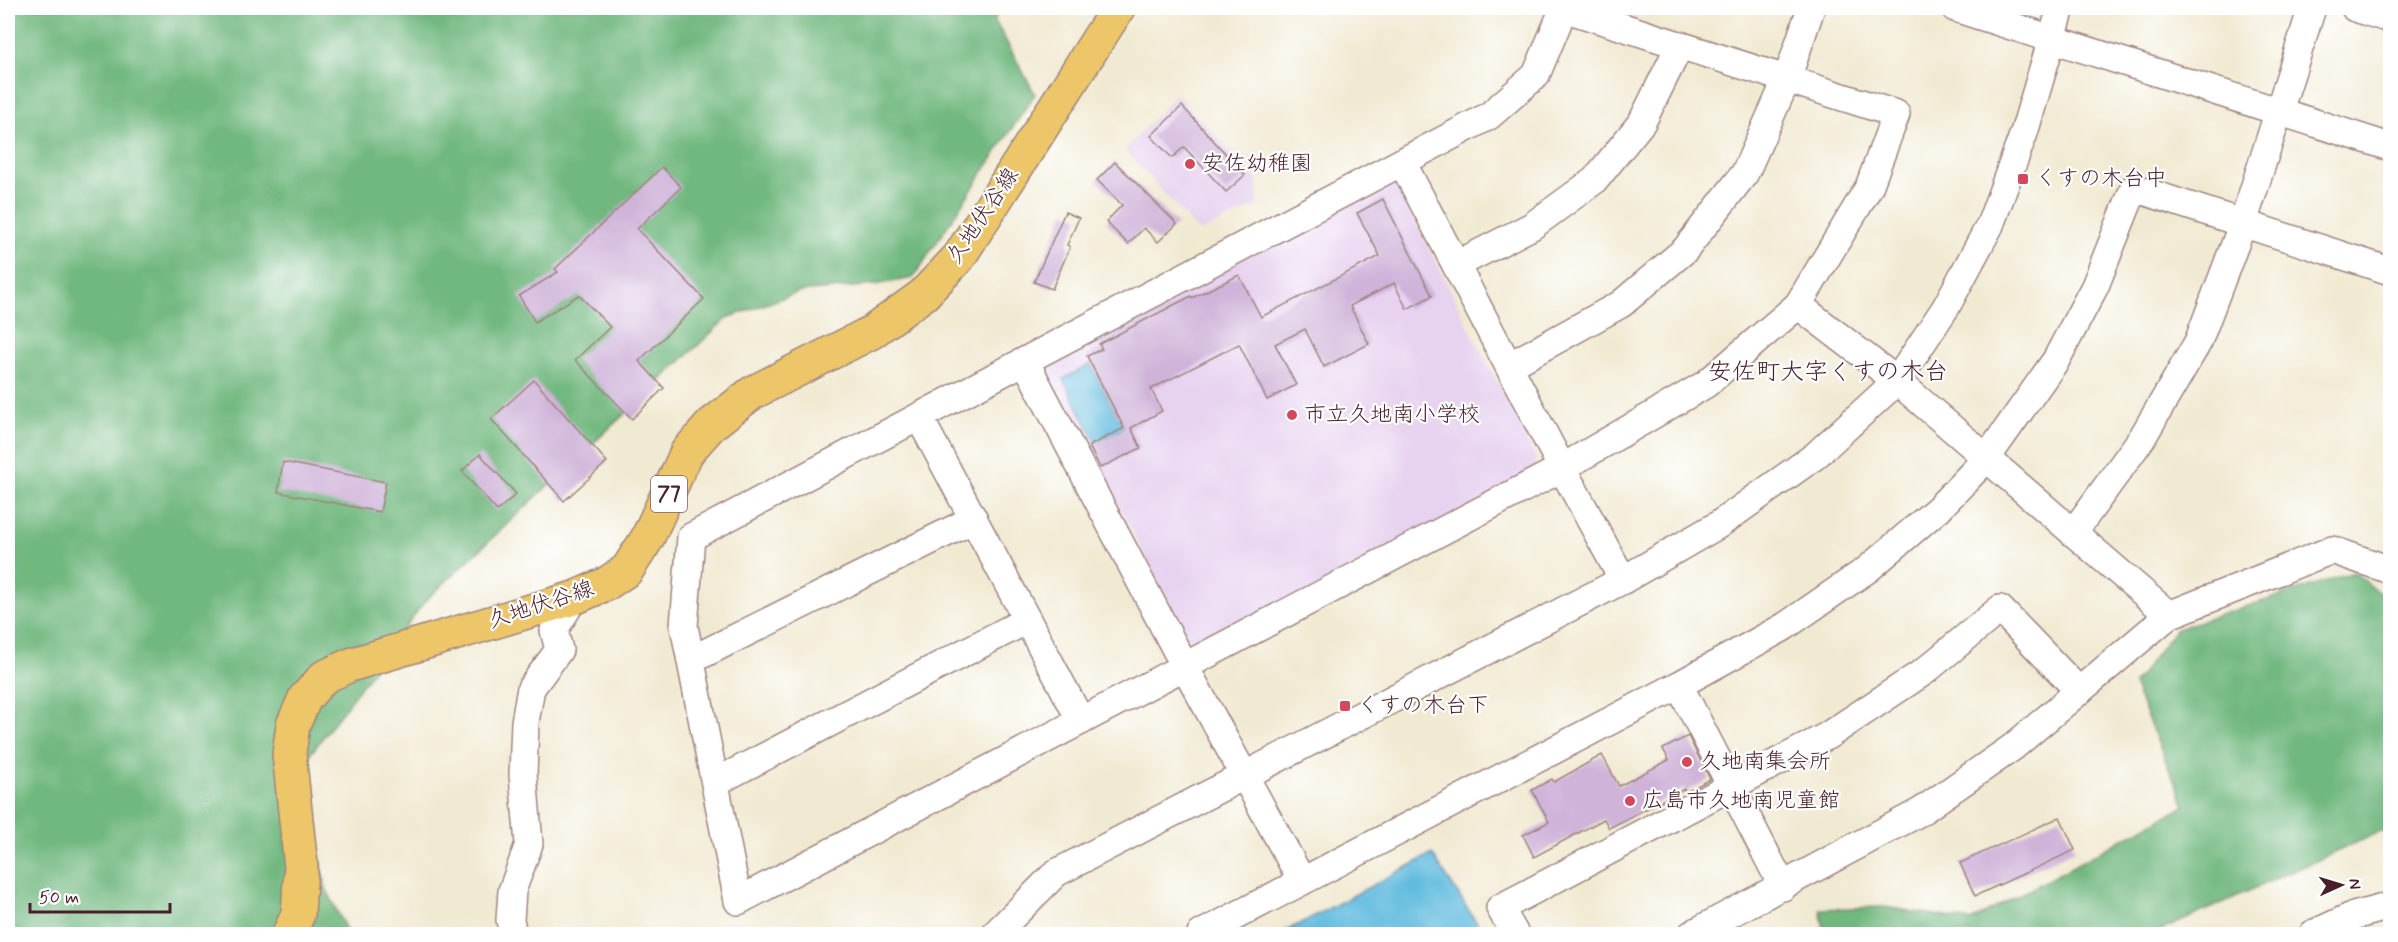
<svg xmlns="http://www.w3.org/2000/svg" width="2398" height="942" font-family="Mynerve,'Klee One',sans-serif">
<rect width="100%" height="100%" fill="#fff"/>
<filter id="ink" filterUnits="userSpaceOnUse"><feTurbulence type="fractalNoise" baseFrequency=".0167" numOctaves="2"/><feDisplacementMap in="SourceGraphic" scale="12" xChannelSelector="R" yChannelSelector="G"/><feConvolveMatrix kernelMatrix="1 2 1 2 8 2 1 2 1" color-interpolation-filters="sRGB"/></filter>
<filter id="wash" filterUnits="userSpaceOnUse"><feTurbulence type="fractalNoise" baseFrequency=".008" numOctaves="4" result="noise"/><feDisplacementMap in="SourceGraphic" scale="24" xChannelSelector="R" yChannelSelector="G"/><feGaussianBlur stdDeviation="1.35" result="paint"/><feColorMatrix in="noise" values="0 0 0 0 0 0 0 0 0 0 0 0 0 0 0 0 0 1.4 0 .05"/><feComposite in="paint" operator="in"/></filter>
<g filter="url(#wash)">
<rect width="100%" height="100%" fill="#f1ead3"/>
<g fill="#e7d2ef">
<polygon points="1176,94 1256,178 1258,205 1199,232 1125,150"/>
<polygon points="1385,183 1397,186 1537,460 1534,472 1199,649 1192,645 1047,371 1054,357"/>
</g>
<g fill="#71b87f" stroke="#5e6c55" stroke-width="1.5">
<polygon points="8,8 997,8 995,21 1035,94 913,278 874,285 799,292 727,318 425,601 309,756 309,805 326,888 348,934 8,934"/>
<polygon points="2354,572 2390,602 2390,832 2380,832 2153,934 1825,934 1820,909 1884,907 1971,921 2185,806 2133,684 2176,629"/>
</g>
<g fill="#61bbde" stroke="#566d84" stroke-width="1.5">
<polygon points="1091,364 1124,428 1096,442 1063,379"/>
<polygon points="1432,854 1484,934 1280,934"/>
</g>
<g id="blocks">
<g fill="#cfb3d9">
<polygon points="1182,106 1245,175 1226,192 1184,147 1172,158 1151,136"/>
<polygon points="1115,162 1177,224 1158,242 1144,228 1128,244 1106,222 1122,205 1097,180"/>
<polygon points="662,167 681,187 637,229 704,299 639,361 664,388 632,419 575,360 610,327 579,295 535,322 519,296 558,272 555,269"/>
<polygon points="1383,199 1432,296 1407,309 1394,283 1350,306 1369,344 1324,367 1305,329 1275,344 1296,385 1267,400 1239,344 1151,389 1162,411 1131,428 1141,448 1100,468 1089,446 1124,428 1087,356 1102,349 1099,344 1191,296 1192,298 1239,275 1261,317 1380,256 1357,213"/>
<polygon points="1065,212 1079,218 1067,245 1070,247 1052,289 1034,282"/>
<polygon points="534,380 607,462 564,501 491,419"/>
<polygon points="480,454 516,494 497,511 462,471"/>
<polygon points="283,462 386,482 380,512 278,492"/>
<polygon points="1688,736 1710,779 1686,792 1684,789 1609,828 1604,819 1534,857 1523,835 1549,822 1532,790 1552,779 1554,782 1602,755 1619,786 1669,760 1663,749"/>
<polygon points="2060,817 2075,850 1975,896 1960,863"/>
</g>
</g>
</g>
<g filter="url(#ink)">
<use href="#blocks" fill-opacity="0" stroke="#9e847f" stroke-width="1.5"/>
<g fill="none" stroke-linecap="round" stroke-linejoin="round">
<defs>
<g id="minor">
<polyline points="1563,8 1896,114 1869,187 1798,305 1706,384 1562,468 738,901 684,626 691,537 1489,116 1536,75 1564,8"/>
<polyline points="1955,8 2390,147"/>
<polyline points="2355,8 2390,19"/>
<polyline points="1402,162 1562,468 1623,580"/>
<polyline points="1456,265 1532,226 1595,180 1642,122 1680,45"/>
<polyline points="1798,305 1897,381 2169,615"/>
<polyline points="1025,361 1185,667 1302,881"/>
<polyline points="1509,366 1621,304 1685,250 1745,173 1787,79 1811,8"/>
<polyline points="919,417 1081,721"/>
<polyline points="2073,533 2142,438 2198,342 2243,223 2312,8"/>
<polyline points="691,660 974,519"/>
<polyline points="1679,685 1783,887"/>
<polyline points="716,782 1027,620"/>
<polyline points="513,934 510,920 512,891 529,844 523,775 525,722 531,688 559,650 554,630 574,598"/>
<polyline points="995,934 1056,873 1623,580 1718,525 1815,456 1897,381 1946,307 1990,225 2024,133 2061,8"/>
<polyline points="1201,934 1679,685 1784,627 1868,569 1939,508 1986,459 2056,360 2095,286 2134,188 2390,271"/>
<polyline points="1515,934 1500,908 1827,736 1925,671 2000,609 2079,691"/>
<polyline points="1692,934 1920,812 2013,747 2169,615 2332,550 2390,570"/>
<polyline points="2313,934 2350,917 2390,906"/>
</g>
<polyline id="major" points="289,934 298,914 301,867 289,754 293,725 305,698 324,677 350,665 574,598 606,584 627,570 647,539 687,452 712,424 752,393 872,332 923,295 959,257 1118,8"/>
</defs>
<use href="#minor" stroke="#9e847f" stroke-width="30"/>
<use href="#major" stroke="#9e847f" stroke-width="36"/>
<use href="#minor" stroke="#fff" stroke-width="27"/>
<use href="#major" stroke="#ecc669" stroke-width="33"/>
</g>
</g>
<g fill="#d1495b" stroke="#fff" stroke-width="2">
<circle cx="1190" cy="164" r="6"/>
<rect x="2017" y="173" width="12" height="12" rx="3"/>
<circle cx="1292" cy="415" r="6"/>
<rect x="1339" y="700" width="12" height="12" rx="3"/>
<circle cx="1687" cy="762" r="6"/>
<circle cx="1630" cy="801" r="6"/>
</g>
<g text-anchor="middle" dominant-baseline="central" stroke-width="4.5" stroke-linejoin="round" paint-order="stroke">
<rect fill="#fff" stroke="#80626b" stroke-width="1.5" x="651" y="476" width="36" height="36" rx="4.5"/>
<g font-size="21" font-weight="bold" fill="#4a1f2b">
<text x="669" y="494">77</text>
</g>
<g font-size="22" fill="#4a1f2b" stroke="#fff" text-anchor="start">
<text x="1202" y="164">安佐幼稚園</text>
<text x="2035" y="179">くすの木台中</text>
<text x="1304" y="415">市立久地南小学校</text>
<text x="1357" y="706">くすの木台下</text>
<text x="1699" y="762">久地南集会所</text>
<text x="1642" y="801">広島市久地南児童館</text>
</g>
<g font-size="22" fill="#4a1f2b" stroke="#fff">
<text transform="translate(983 216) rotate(-56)">久地伏谷線</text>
<text transform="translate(541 605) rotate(-18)">久地伏谷線</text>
</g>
<g font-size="24" fill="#4a1f2b" stroke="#fff">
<text x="1828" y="372">安佐町大字くすの木台</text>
</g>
</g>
<rect width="2398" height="942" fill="none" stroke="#fff" stroke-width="30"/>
<g transform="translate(2341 885) rotate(86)" stroke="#ffffff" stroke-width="4.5" paint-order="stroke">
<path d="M0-4.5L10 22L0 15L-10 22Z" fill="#4a1f2b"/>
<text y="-9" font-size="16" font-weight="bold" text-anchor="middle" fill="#4a1f2b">N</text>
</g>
<path d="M30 903v9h140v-9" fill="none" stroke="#4a1f2b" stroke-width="3"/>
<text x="39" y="903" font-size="18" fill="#4a1f2b" stroke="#ffffff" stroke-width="4.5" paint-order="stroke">50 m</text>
</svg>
